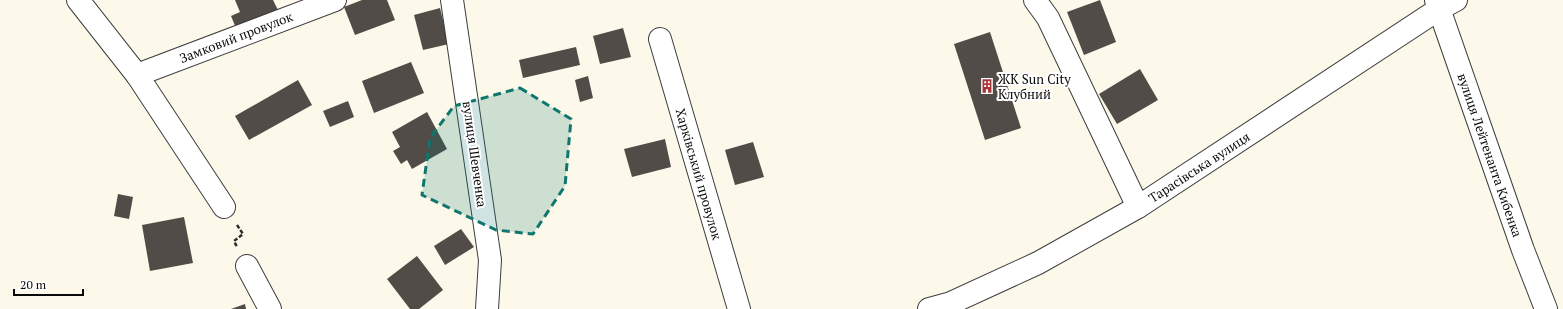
<svg xmlns="http://www.w3.org/2000/svg" width="1563" height="309" font-family="'PT Serif',serif">
<rect width="100%" height="100%" fill="#fcf9ea"/>
<g fill="#514c48">
<polygon points="235,0 273,0 278,10 236,28 231,16 240,12"/>
<polygon points="362,0 387,0 395,20 355,35 344,7"/>
<polygon points="1100,0 1116,42 1084,55 1067,12"/>
<polygon points="440,8 449,44 423,50 414,15"/>
<polygon points="623,28 631,57 600,64 593,36"/>
<polygon points="990,32 1021,128 985,140 954,44"/>
<polygon points="576,47 580,65 523,78 519,60"/>
<polygon points="411,62 424,93 374,113 362,81"/>
<polygon points="1140,69 1158,100 1117,124 1099,94"/>
<polygon points="588,76 593,98 580,102 575,80"/>
<polygon points="298,80 312,105 249,140 235,116"/>
<polygon points="348,101 354,117 330,127 323,111"/>
<polygon points="427,112 447,149 412,169 407,160 401,164 393,151 400,147 392,132"/>
<polygon points="665,139 671,167 632,177 624,149"/>
<polygon points="753,142 764,177 735,185 725,150"/>
<polygon points="118,194 133,197 129,219 114,216"/>
<polygon points="184,217 193,263 150,271 142,225"/>
<polygon points="461,229 474,247 445,265 434,246"/>
<polygon points="417,256 443,290 419,309 410,309 387,279"/>
<polygon points="245,304 246,309 231,309"/>
</g>
<g fill="none" stroke-linecap="round" stroke-linejoin="round">
<defs>
<g id="minor">
<polyline points="78,0 137,75 224,207"/>
<polyline points="452,0 490,260 487,309"/>
<polyline points="1035,0 1048,18 1138,207"/>
<polyline points="1436,0 1523,250 1546,309"/>
<polyline points="660,39 739,309"/>
<polyline points="137,75 335,0"/>
<polyline points="247,266 270,309"/>
<polyline points="929,309 951,303 1038,263 1138,207 1439,9 1456,0"/>
</g>
</defs>
<use href="#minor" stroke="#3d3d3d" stroke-width="24"/>
<polyline stroke="#2c2c2c" stroke-width="2.5" stroke-dasharray="4 2" stroke-linecap="butt" points="237,225 243,234 234,241 237,247"/>
<use href="#minor" stroke="#fff" stroke-width="22"/>
</g>
<path fill="#0f766e" fill-opacity="0.2" stroke="#0f766e" stroke-width="3" stroke-dasharray="8 5" stroke-linejoin="round" d="M520 88 571 119 565 186 533 234 496 230 422 195 430 138 454 106Z"/>
<defs>
<symbol id="building-bare" viewBox="-9 -9 18 18"><path d="M-4-6H4V6H1V3H-1V6H-4ZM-2.5-4.3h1.7v1.8h-1.7ZM.8-4.3h1.7v1.8H.8ZM-2.5-1h1.7V.8h-1.7ZM.8-1h1.7V.8H.8Z" fill="#a63636" stroke="#fff" stroke-width="2.5" paint-order="stroke"/></symbol>
</defs>
<g fill-rule="evenodd">
<use href="#building-bare" x="977" y="76" width="20" height="20"/>
</g>
<g text-anchor="middle" dominant-baseline="central" stroke-width="4" stroke-linejoin="round" paint-order="stroke">
<g font-size="13" fill="#0a0a0a" stroke="#fff">
<text transform="translate(236 37) rotate(-21)">Замковий провулок</text>
<text transform="translate(475 154) rotate(82)">вулиця Шевченка</text>
<text transform="translate(1490 155) rotate(71)">вулиця Лейтенанта Кибенка</text>
<text transform="translate(1199 167) rotate(-33)">Тарасівська вулиця</text>
<text transform="translate(699 174) rotate(74)">Харківський провулок</text>
</g>
<g font-size="13" fill="#0a0a0a" stroke="#fff" text-anchor="start">
<text x="998" y="79">ЖК Sun City<tspan x="998" dy="15">Клубний</tspan></text>
</g>
</g>
<path d="M14 289v6h69v-6" fill="none" stroke="#0a0a0a" stroke-width="2"/>
<text x="20" y="289" font-size="12" fill="#0a0a0a" stroke="#ffffff" stroke-width="3" paint-order="stroke">20 m</text>
</svg>
